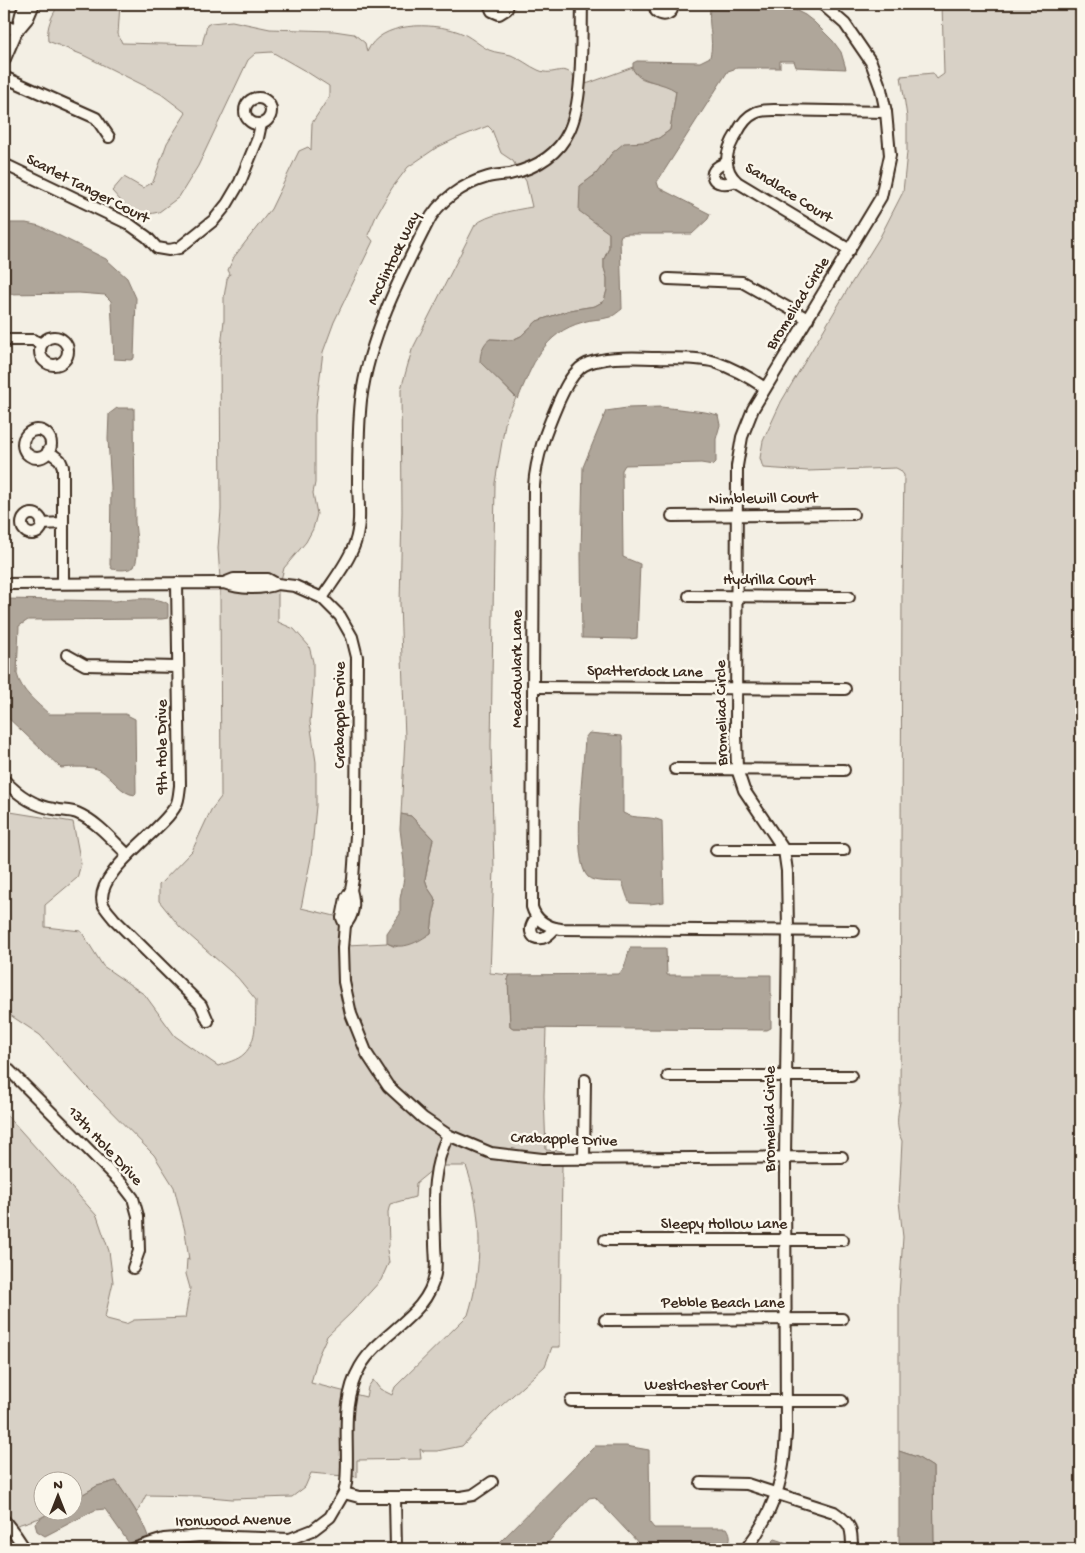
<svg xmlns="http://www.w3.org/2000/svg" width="1085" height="1553" font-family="'Gochi Hand',sans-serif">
<rect width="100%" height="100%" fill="#f3efe4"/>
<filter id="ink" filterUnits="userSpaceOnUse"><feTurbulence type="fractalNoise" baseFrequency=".02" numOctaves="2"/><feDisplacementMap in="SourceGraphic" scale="10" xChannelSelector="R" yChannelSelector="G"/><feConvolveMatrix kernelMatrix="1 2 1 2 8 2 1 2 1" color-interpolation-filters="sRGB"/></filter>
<g filter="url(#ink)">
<g fill="#d8d1c6" stroke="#8a7e72">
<path d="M59 4H120L118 34 122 43 202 45 207 25 211 23 232 21 270 29 334 31 354 34 365 43 367 52C380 21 432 22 459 32 470 36 479 45 489 50 496 53 504 53 511 55 521 59 529 66 538 70 555 78 563 61 576 79 570 121 564 156 517 168L513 161 501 153 492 130 488 126 457 138 436 148 408 167 392 188 377 214 368 235 373 241 334 322 323 352 315 415V483L313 493 317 514 313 529 306 542 284 568 281 580 279 578 220 579 218 548 221 510 220 356 224 320V297L227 279 230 274 228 270 234 257 271 209 299 151 308 147 311 150 312 123 329 97V86L307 72 272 52 256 53 248 60 198 166 179 197 159 212 144 215 129 210 112 191 124 177 143 188 153 182 167 143 186 113 161 94 83 55 48 41C46 26 52 16 59 4Z"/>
<path d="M942 4H1081V1549H934L933 1467 917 1457 899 1451V1296L903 1237 899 1202 902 1141C896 1128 897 1117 900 1102L902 588 904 475 900 470 896 468 808 471 763 468 760 458 763 441 781 402 849 287 880 237 903 192 907 152V117L901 76 933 73 937 79 944 74Z"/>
<path d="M633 67C635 82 654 81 666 84 669 86 673 88 676 91L670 130 659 138 646 142 631 143 612 153 596 174 580 186 609 233V248L604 259V268L607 278V290L604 301 595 306 570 310 537 321 521 336 512 340 490 339 496 377 516 398 506 418 495 483 491 746 494 869 490 973 510 975 508 979 510 1026 513 1028H546L544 1096 546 1150 562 1151V1154C539 1154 516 1153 493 1149 485 1147 477 1142 469 1139 414 1117 372 1070 355 1013 348 990 348 968 347 945L387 943 395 947 431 933 433 915 436 904 434 897 428 888 425 879 433 839 411 816 401 814 405 738 400 604 402 511 401 389 412 350 475 225C487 214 516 210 532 207L526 181 522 175 529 173 550 161 566 144 583 84 589 83Z"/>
<path d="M220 588 236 592H267L278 589V622L294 629 309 646 313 662V688L310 722 316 762V806L311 858 301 908 339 917 341 927 340 948 364 1056 443 1137 432 1170 416 1183 415 1197 390 1204 388 1212 389 1246 387 1250 389 1262 381 1280 352 1312 327 1336 318 1356 311 1383 346 1392 343 1476 311 1473 305 1487 292 1497 232 1499 199 1496 146 1495 137 1513 116 1481 97 1486 73 1500 72 1480H42V1510L54 1511 40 1518 14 1526 4 1513V1112L97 1216 109 1251 113 1282 105 1317 107 1319 126 1324 134 1320 185 1318 190 1288 186 1274 187 1259 189 1260 185 1231 174 1187 154 1155 86 1086 40 1035 7 1013 4 1016V811L73 822 81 864 77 878 45 905V927L81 931 103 966 145 995 175 1036 218 1066C226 1063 238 1060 244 1054 258 1041 255 1017 256 1000L238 978 180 927 159 901V885L192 851 211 810 221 797Z"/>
<path d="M450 1140 562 1163 560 1347H552L545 1366 490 1416 462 1446 437 1451H423L420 1449 421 1459 357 1460V1477L350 1476V1427L354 1394 366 1397 368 1387 373 1380 380 1389 392 1395 395 1387 468 1315C483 1268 483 1213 466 1166H440Z"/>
</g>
<g fill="#afa69a" stroke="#817468">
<path d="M711 4H783L805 15 814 22 833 41 841 52 846 69 796 67 794 61H780V68H737L728 71 657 182 659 188 710 214 708 219 692 234H627L621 235 620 238 622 309C619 311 614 316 610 317 601 320 591 319 583 322 543 333 532 365 518 399L480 362C480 354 483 343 490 339L512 340 521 336 537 321 570 310 595 306 604 301 607 290V278L604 268V259L609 248V233L579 211 580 186 596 174 612 153 624 143 646 142 659 138 670 130 676 91C662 81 644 84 633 70V63L637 61 700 62 710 57C715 39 706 22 711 4Z"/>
<polygon points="4,223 26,223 40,226 106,259 127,278 136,298 134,358 131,360 114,359 111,301 105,295 79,293 4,294"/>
<polygon points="661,407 705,412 718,415 720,425 716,439 716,462 713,465 701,463 625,465 622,470 623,557 640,564 637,638 630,639 582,638 581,555 583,467 606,411 627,408"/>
<path d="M117 408H134L135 522C136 534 140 556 134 567 127 571 119 570 112 569L110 565 111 487 108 439 109 414Z"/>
<path d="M4 599 116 601C129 599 159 596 168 604V618L162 619 28 620 19 626 17 674C21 691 37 703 49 714H125L135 719 136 792 135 795C121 794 112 777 100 770 92 766 70 767 61 768L4 714Z"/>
<path d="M589 733 622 736 623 747V813C636 820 648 815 662 821L664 902 650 904 630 903C626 896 625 889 622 882 613 881 594 883 588 877 571 861 584 763 585 738Z"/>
<path d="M401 814 411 816 433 839 425 879 428 888 434 897 436 904 433 915 431 933C418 942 403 951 387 943V933L400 914V899L404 878V862L400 829Z"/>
<polygon points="630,948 666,948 667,975 771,975 771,1028 767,1030 513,1028 510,1026 508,979 510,975 619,974 624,968"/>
<path d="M595 1446H626L649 1450 650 1523 654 1528H727C732 1536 731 1541 725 1549H644L595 1497 589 1498 542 1549H451L497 1545Z"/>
<polygon points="899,1451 917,1457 933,1467 934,1549 899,1549"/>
<path d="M116 1481C129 1500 142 1518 149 1539L131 1546 105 1509 95 1510 45 1536 37 1531 35 1524C47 1511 55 1511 72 1510L73 1500 97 1486Z"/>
<polygon points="775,1539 806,1549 765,1549"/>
</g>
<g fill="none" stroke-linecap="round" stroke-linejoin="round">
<defs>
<g id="minor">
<polyline points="489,4 492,11 499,14 507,9 508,4"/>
<path d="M654 4 656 11C664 18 673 14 673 4"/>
<polyline points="4,25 17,31"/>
<polyline points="18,30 28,18 34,4"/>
<polyline points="4,61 17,31 21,14 25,4"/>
<polyline points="4,77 96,118 109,137"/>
<circle cx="258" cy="111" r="13"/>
<path d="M726 163C703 170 712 190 736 181"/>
<polyline points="4,164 129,224 147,237 157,248 169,250 179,248 214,220 227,204 240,182 258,138 261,124"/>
<path d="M850 250 737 182C721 167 726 150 737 133 741 125 746 117 755 113 761 110 768 110 774 110L886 112"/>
<polyline points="668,279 742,282 808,319"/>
<circle cx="54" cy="351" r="14"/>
<polyline points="4,340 33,340 42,344"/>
<path d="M765 388C749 377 733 368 715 362 697 357 676 359 658 358 639 358 619 356 601 360 594 361 586 363 580 368 569 378 564 390 558 403 546 431 536 456 534 486L532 907C536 921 547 927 561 929L854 931"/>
<circle cx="37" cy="444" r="14"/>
<polyline points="48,451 60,460 63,467 63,583"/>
<circle cx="32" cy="524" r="10"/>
<polyline points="672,516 853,514"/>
<polyline points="42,524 63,523"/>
<path d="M177 583 180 786C179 792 179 800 176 805 163 831 93 873 103 904 105 909 111 915 114 919L201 1005 208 1021"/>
<polyline points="224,583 234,579 268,579 277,584 295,586 322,598 340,616 352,637 357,657 356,835 353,879 351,890 346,898 342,918 345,925 343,948 344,982 351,1014 367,1054 388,1086 423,1118 448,1135 491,1153 542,1159 842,1157"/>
<path d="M4 584 224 583C240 589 261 590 277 584"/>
<polyline points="689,596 849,597"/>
<path d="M322 598C333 581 348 563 355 543 361 526 359 505 358 487 358 458 358 429 361 400 369 338 399 279 427 224 438 201 463 184 488 177 495 175 503 175 510 174 535 168 558 155 569 131 584 100 581 39 582 4"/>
<polyline points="67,655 85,665 177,667"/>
<polyline points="534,687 845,689"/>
<polyline points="675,769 844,770"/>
<path d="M4 780C18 795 34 806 54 809 61 811 70 810 77 813 98 822 112 840 128 855"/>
<polyline points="716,850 844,850"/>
<path d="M536 918C532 923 528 930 534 937 543 941 549 935 555 928"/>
<path d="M345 925C354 915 355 903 351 890"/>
<polyline points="4,1065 75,1136 123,1185 133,1198 138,1216 139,1251 133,1268"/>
<polyline points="668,1076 851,1076"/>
<polyline points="584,1159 585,1080"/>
<polyline points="605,1240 843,1240"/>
<polyline points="605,1320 842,1319"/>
<polyline points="571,1401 842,1401"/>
<path d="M701 1483 747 1484 834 1512C852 1524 852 1529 852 1549"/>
<polyline points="344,1493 359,1497 461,1497 473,1495 492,1482"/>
<polyline points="395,1498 396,1549"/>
<polyline points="4,1520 15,1534 25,1549"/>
<path d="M133 1549 164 1539 201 1536 290 1539 313 1530 330 1517 344 1493 346 1483C350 1444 339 1403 360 1367 380 1332 428 1316 435 1274 437 1264 435 1253 435 1243 434 1203 430 1173 448 1135"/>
<path d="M746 1549C764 1526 779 1495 783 1465 785 1454 785 1444 786 1433L785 1157 788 930 787 871 784 850 744 790 737 769 736 735 737 466 742 437 753 409 881 197 890 155 886 112 881 89 871 62 845 24 822 4"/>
</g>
</defs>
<use href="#minor" stroke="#3b2a1e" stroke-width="14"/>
<use href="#minor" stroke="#fbf7ec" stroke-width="10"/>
</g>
</g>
<g text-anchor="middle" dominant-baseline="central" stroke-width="5" stroke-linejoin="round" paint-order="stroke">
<g font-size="16" fill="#3b2a1e" stroke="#fbf7ec">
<text transform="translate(87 190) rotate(27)">Scarlet Tanger Court</text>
<text transform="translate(788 194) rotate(32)">Sandlace Court</text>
<text transform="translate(395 259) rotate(-64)">McClintock Way</text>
<text transform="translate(799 304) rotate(-58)">Bromeliad Circle</text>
<text transform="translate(763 500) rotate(-1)">Nimblewill Court</text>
<text x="769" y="581">Hydrilla Court</text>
<text transform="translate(518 669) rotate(-90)">Meadowlark Lane</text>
<text transform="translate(645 673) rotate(1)">Spatterdock Lane</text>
<text transform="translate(723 713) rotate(-91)">Bromeliad Circle</text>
<text transform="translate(341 715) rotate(-90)">Crabapple Drive</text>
<text transform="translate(163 747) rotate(-90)">9th Hole Drive</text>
<text transform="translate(771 1119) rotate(-90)">Bromeliad Circle</text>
<text transform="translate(564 1141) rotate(2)">Crabapple Drive</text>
<text transform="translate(104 1147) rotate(47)">13th Hole Drive</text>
<text x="724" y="1225">Sleepy Hollow Lane</text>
<text x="723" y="1304">Pebble Beach Lane</text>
<text x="706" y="1386">Westchester Court</text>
<text transform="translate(233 1522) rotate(-1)">Ironwood Avenue</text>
</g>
</g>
<rect width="1085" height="1553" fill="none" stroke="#fbf7ec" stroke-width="20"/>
<rect x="10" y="10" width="1065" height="1533" fill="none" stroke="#3b2a1e" stroke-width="2" filter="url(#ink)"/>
<g transform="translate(58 1496)"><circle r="24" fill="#fbf7ec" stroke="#aea59a"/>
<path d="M0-4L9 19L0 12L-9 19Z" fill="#3b2a1e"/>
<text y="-8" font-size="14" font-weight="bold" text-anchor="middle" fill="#3b2a1e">N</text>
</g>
</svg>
